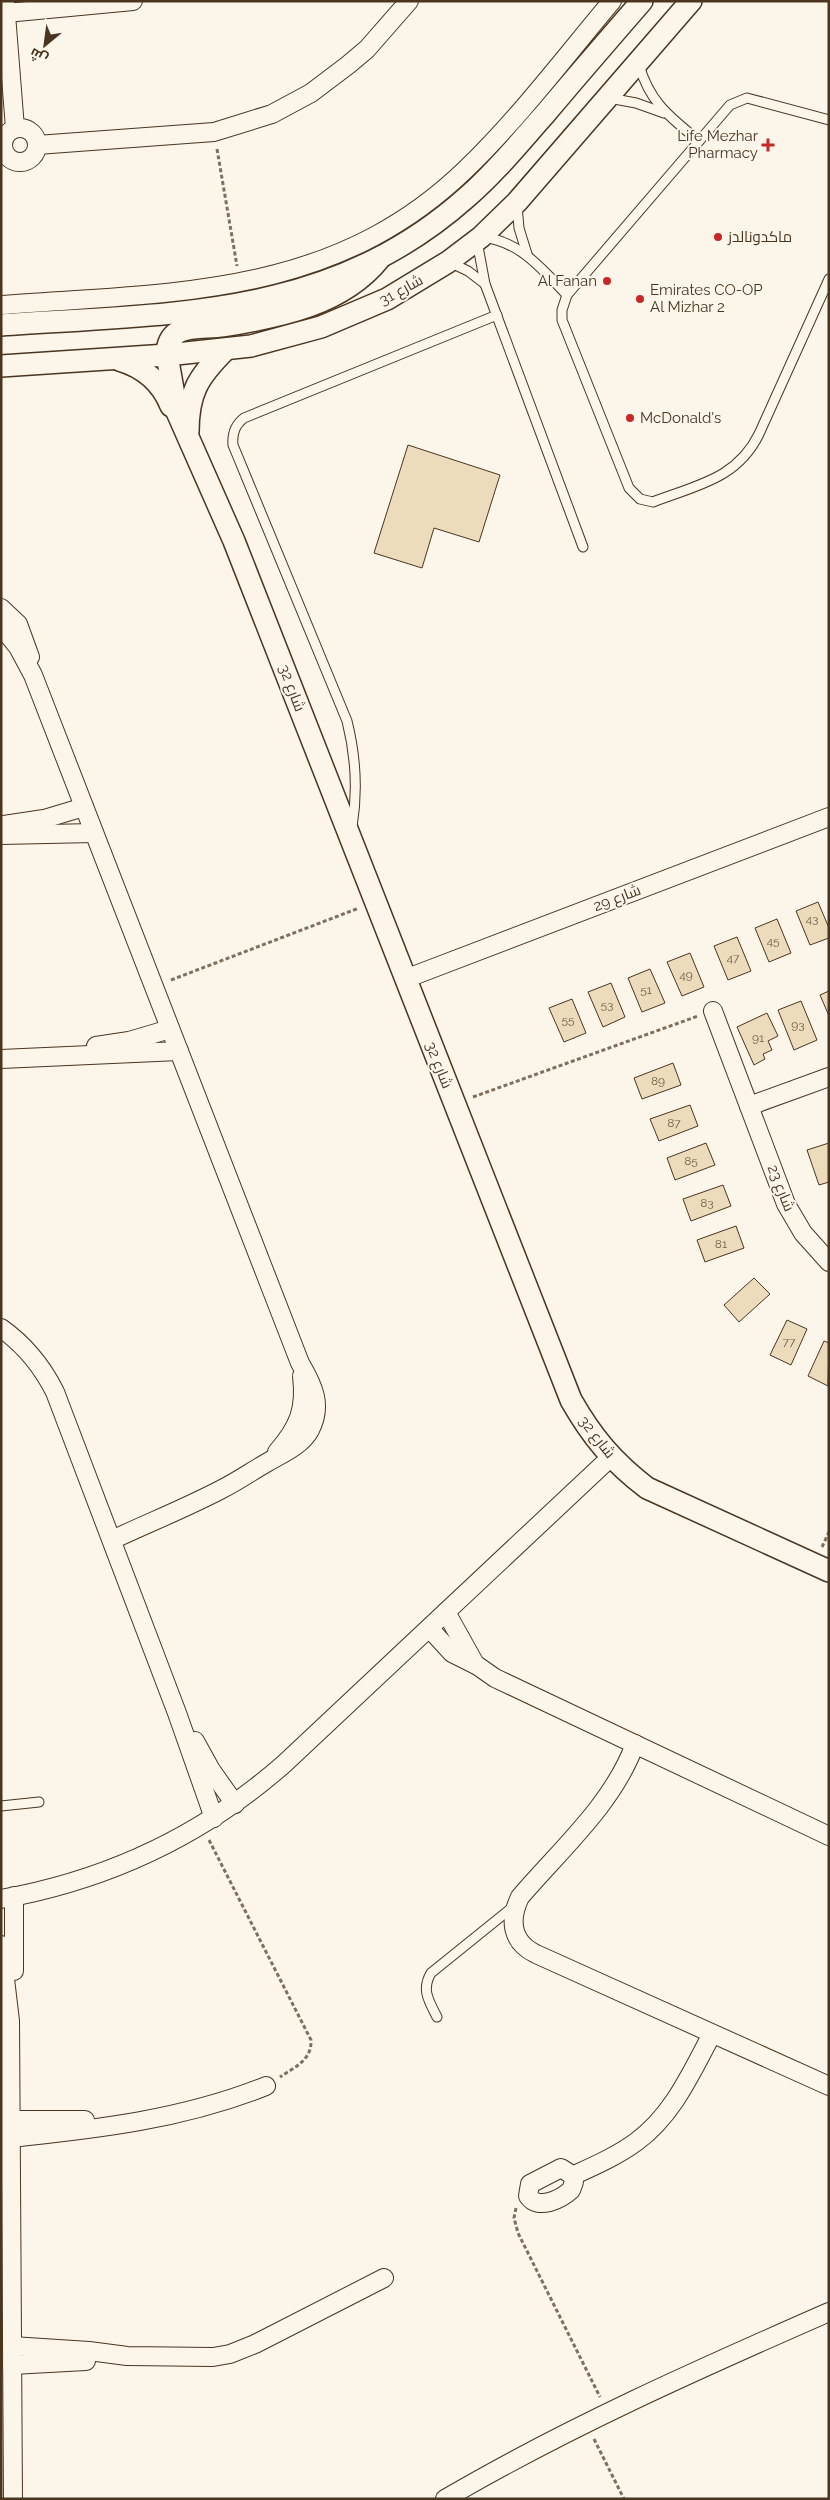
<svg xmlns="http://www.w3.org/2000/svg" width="830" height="2500" font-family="Raleway,Cairo,sans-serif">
<rect width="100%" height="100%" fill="#fbf6e9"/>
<g fill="#ecdcbc" stroke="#4a3520">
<polygon points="408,445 500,475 479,542 434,528 422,568 374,553"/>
<polygon points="818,902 829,928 829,938 810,945 796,911"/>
<polygon points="777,919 791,953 769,962 755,928"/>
<polygon points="737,937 751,971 728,980 714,946"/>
<polygon points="690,953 704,987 682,996 667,962"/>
<polygon points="650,969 665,1003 642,1012 628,978"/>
<polygon points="611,983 625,1017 603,1027 588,992"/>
<polygon points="829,991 829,1016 820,995"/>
<polygon points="572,999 586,1033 564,1042 549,1008"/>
<polygon points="801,1001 817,1040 794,1050 778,1010"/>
<polygon points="767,1013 778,1036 768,1041 772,1050 763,1054 765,1059 754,1065 737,1027"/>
<polygon points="673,1063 681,1085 642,1099 634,1078"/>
<polygon points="690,1105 698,1126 659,1141 650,1119"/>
<polygon points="706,1143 715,1165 675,1180 667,1158"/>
<polygon points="829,1143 829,1182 819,1185 807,1150"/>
<polygon points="723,1185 731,1206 691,1221 683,1199"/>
<polygon points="736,1226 744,1248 705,1262 697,1240"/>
<polygon points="754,1278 770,1294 739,1322 724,1305"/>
<polygon points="787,1320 807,1329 791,1365 770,1355"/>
<polygon points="824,1341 829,1343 828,1386 808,1376"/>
</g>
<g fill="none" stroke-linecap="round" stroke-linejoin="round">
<defs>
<g id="service">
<path d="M639 65C650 103 670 117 699 141"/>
<polyline points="609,98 636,103 664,113"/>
<path d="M829 120 747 98 730 105 567 295 562 310V320L629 488 640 499 653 502C697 485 737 479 759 434L829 279"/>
<polyline points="517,206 519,228 527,254"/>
<path d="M483 237C521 242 542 269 567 295"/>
<polyline points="477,241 485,284 583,547"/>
<polyline points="449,262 468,271 485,284"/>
<path d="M352 827C358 791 356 757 347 721L233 445C232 433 235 425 244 418L497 315"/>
<polyline points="1,1806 39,1802"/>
<path d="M437 2017C429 2001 421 1990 431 1973L514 1906"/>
</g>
<g id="minor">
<polyline points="5,2 15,128"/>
<polyline points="6,13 133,1"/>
<circle cx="20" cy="145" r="17"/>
<polyline points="37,145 214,132 272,114 311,93 348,65 367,49 409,1"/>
<path d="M1 305C172 292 332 298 465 170 519 118 564 58 612 1"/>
<polyline points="1,608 18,624 30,657"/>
<path d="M1 626 18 647 33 675 300 1363C313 1385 323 1405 310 1430 301 1446 283 1453 268 1462 252 1471 238 1481 222 1489 186 1508 148 1523 112 1540"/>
<polyline points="4,825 44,819 84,807"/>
<polyline points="1,835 94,833"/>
<polyline points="405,979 829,817"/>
<polyline points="713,1011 786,1204 803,1233 829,1262"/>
<polyline points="96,1046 129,1041 170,1029"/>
<polyline points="1,1059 179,1051"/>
<polyline points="749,1106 829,1077"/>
<path d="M1 1328C25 1345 42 1366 55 1392L177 1713 214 1818"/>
<path d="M277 1452C299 1427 306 1409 302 1376"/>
<polyline points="446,1612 475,1664 495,1678 829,1836"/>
<polyline points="429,1628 452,1653 476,1665"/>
<polyline points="195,1741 211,1770 235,1804"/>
<path d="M635 1744C613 1804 561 1849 520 1897 509 1920 511 1942 536 1954L829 2086"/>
<polyline points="14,1896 14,1971"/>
<path d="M1 1899C108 1880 203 1835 284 1764L611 1457"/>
<polyline points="1,1945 10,2021 13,2499"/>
<polyline points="11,2120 85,2120"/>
<path d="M11 2138C98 2129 184 2119 266 2086"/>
<path d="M561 2168 572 2175 574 2182 571 2190C561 2199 538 2211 528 2196L530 2184Z"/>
<path d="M572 2176C594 2166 617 2156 636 2142 673 2115 691 2073 712 2034"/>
<polyline points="12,2346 89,2351 127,2356 213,2357 230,2354 255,2344 384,2278"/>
<polyline points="12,2365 86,2361"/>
<path d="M445 2499C568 2427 699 2369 829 2312"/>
</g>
<g id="tertiary">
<path d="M380 258C343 305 279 317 223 326 209 328 190 326 178 332 170 337 167 346 167 355L177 412 234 541 571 1400C592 1437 613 1462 647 1488L829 1571"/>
<path d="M1 325C173 313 330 319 467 197 496 172 520 142 545 114 577 76 609 39 642 1"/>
<path d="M119 360C143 367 162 383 171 406"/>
<polyline points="1,366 167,355 251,346 321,327 387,299 448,262 481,237 517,202 691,1"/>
<path d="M188 432C188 393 198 377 225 350"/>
</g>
</defs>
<use href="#service" stroke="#4a3520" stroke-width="11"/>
<use href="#minor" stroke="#4a3520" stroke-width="20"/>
<use href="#tertiary" stroke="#4a3520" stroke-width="24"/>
<g stroke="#7f6f5c" stroke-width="3" stroke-dasharray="4 2.5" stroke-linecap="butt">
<polyline points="217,149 237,266"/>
<polyline points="171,980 359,908"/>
<polyline points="473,1097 698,1016"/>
<polyline points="822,1547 829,1532"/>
<path d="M209 1840 311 2040C312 2060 295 2067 280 2077"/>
<polyline points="516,2208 514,2218 518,2233 600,2397"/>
<polyline points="594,2439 624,2499"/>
</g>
<use href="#service" stroke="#fbf6e9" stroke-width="9"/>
<use href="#minor" stroke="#fbf6e9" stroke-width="18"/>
<use href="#tertiary" stroke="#fbf6e9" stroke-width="21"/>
</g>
<g fill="#c62828" stroke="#fbf6e9" stroke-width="2">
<path d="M765.5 137.5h5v5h5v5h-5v5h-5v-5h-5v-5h5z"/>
<circle cx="718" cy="237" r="5"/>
<circle cx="607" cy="281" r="5"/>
<circle cx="640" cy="299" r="5"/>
<circle cx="630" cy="418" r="5"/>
</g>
<g text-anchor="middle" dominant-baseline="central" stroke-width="4" stroke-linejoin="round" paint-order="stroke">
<g font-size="12" fill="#725f47">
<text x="812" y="919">43</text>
<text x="773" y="941">45</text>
<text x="733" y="958">47</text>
<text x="686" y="975">49</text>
<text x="646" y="990">51</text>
<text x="607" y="1005">53</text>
<text x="568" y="1020">55</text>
<text x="798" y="1025">93</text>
<text x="758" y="1038">91</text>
<text x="658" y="1081">89</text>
<text x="674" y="1123">87</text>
<text x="691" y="1161">85</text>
<text x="707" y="1203">83</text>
<text x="721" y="1244">81</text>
<text x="789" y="1342">77</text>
</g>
<g font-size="15" fill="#4a3520" stroke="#fbf6e9" text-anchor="start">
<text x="758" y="136" text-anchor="end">Life Mezhar<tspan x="758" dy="17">Pharmacy</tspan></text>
<text x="728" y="237">ماكدونالدز</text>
<text x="597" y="281" text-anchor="end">Al Fanan</text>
<text x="650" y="290">Emirates CO-OP<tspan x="650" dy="17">Al Mizhar 2</tspan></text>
<text x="640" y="418">McDonald's</text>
</g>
<g font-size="15" fill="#4a3520" stroke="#fbf6e9">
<text transform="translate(401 290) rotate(-29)">شارع 31</text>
<text transform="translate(292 688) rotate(69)">شارع 32</text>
<text transform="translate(617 898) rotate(-21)">شارع 29</text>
<text transform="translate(439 1065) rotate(68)">شارع 32</text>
<text transform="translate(781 1188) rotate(68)">شارع 23</text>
<text transform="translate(597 1437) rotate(52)">شارع 32</text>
</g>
</g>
<rect width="830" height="2500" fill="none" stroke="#4a3520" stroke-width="5"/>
<g transform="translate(45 45) rotate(209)" stroke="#fbf6e9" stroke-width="4" paint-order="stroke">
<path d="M0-4L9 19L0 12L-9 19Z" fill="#4a3520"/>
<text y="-8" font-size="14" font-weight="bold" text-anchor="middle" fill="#4a3520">ش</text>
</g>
</svg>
